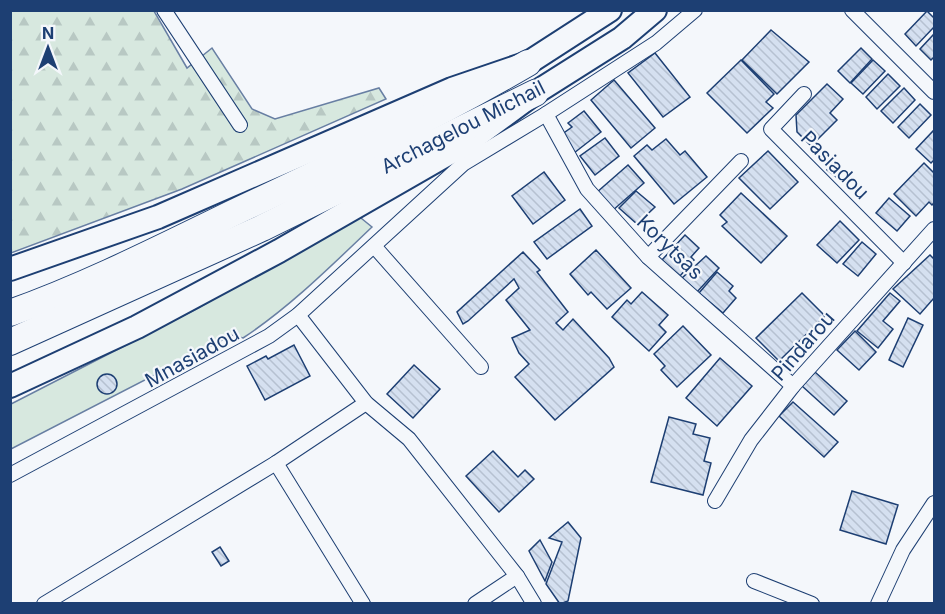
<svg xmlns="http://www.w3.org/2000/svg" width="945" height="614" font-family="Inter,sans-serif">
<defs>
<pattern id="forest-firs" width="22" height="20" patternUnits="userSpaceOnUse" patternTransform="scale(1.5)"><rect width="22" height="20" fill="#d7e8df"/><path d="M5 1l3.5 6h-7zM16 11l3.5 6h-7z" fill="#b8c8c3"/></pattern>
<pattern id="building-back-hatch" width="6" height="6" patternUnits="userSpaceOnUse" patternTransform="scale(1.5)"><rect width="6" height="6" fill="#d5e0f0"/><path d="M-1 5l2 2M0 0l6 6M5-1l2 2" fill="none" stroke="#b6c1d1"/></pattern>
</defs>
<rect width="100%" height="100%" fill="#f4f7fb"/>
<polygon fill="url(#forest-firs)" stroke="#687fa3" stroke-width="1.5" points="11,11 154,11 187,68 212,48 252,109 275,119 379,88 386,99 182,189 11,253"/>
<path fill="#d7e8df" stroke="#687fa3" stroke-width="1.5" d="M356 214 372 227C331 266 290 307 243 338L232 335 11 449V404L200 307Z"/>
<g fill="url(#building-back-hatch)" stroke="#1d3f73" stroke-width="1.5">
<polygon points="927,11 934,18 934,27 916,46 905,34"/>
<polygon points="771,30 809,62 777,94 742,60"/>
<polygon points="934,34 934,57 931,60 920,49"/>
<polygon points="861,48 872,59 850,83 838,71"/>
<polygon points="655,53 690,97 663,117 628,73"/>
<polygon points="741,60 774,94 766,102 773,108 747,133 707,93"/>
<polygon points="873,60 885,71 863,94 851,83"/>
<polygon points="888,74 900,86 877,109 866,97"/>
<polygon points="614,80 655,128 631,148 591,100"/>
<polygon points="827,84 843,99 830,113 837,120 811,146 797,132 796,115"/>
<polygon points="904,88 915,100 893,123 881,111"/>
<polygon points="920,104 931,115 909,138 898,127"/>
<polygon points="584,111 601,132 574,153 561,135 572,127 568,123"/>
<polygon points="934,130 934,160 931,163 916,149"/>
<polygon points="605,138 619,156 595,175 580,156"/>
<polygon points="666,139 680,155 685,151 707,177 674,204 634,156 647,145 652,150"/>
<polygon points="768,151 798,182 770,209 739,178"/>
<polygon points="833,163 841,169 836,177 827,170"/>
<polygon points="924,163 934,173 934,203 932,205 929,202 916,216 894,194"/>
<polygon points="628,165 644,183 612,211 596,193"/>
<polygon points="544,172 565,200 533,224 512,196"/>
<polygon points="636,191 655,207 637,224 619,208"/>
<polygon points="741,193 787,236 761,263 722,226 727,222 720,215"/>
<polygon points="889,198 910,216 897,231 876,213"/>
<polygon points="580,209 592,226 547,259 534,242"/>
<polygon points="840,221 859,240 837,263 817,245"/>
<polygon points="685,235 699,248 691,257 694,260 680,276 662,260"/>
<polygon points="862,242 876,254 858,276 843,264"/>
<polygon points="596,250 631,288 607,309 591,292 588,295 570,274"/>
<polygon points="523,252 540,270 537,272 568,312 556,323 563,330 573,319 609,358 614,367 555,420 515,377 529,364 519,353 512,338 530,330 506,300 519,288 514,279 468,321 463,324 457,312"/>
<polygon points="930,255 934,259 934,298 920,314 893,289"/>
<polygon points="706,256 719,268 697,292 682,278"/>
<polygon points="717,272 733,286 729,291 736,298 723,313 699,293"/>
<polygon points="642,292 668,315 659,325 666,332 649,351 612,317 627,300 631,304"/>
<polygon points="802,293 825,316 779,361 756,338"/>
<polygon points="890,293 900,301 883,321 893,329 878,348 857,331"/>
<polygon points="908,318 923,325 903,367 889,360"/>
<polygon points="683,326 711,355 677,387 661,370 665,366 654,354"/>
<polygon points="855,331 876,352 859,370 837,350"/>
<polygon points="294,345 310,376 265,400 247,366 266,356 268,359"/>
<polygon points="720,358 752,386 717,426 686,398"/>
<polygon points="414,365 440,389 413,418 387,394"/>
<polygon points="815,372 847,401 834,415 802,386"/>
<circle cx="107" cy="384" r="10"/>
<polygon points="793,402 838,442 824,457 779,416"/>
<polygon points="669,417 696,424 693,434 710,438 704,461 711,463 703,495 651,482"/>
<polygon points="493,451 518,477 525,470 534,479 499,512 466,476"/>
<polygon points="852,491 898,505 886,544 840,530"/>
<polygon points="568,522 581,538 568,601 560,604 546,584 562,542 549,538"/>
<polygon points="540,540 552,562 545,581 529,551"/>
<polygon points="220,547 229,561 221,566 212,552"/>
</g>
<g fill="none" stroke-linecap="round" stroke-linejoin="round">
<defs>
<g id="minor">
<polyline points="164,10 240,125"/>
<polyline points="852,10 934,92"/>
<polyline points="804,94 771,129 904,263"/>
<polyline points="546,114 587,189 648,257 793,386"/>
<polyline points="374,246 481,367"/>
<polyline points="648,257 741,161"/>
<polyline points="298,315 366,403 409,439 517,576 534,604"/>
<polyline points="276,463 363,604"/>
<polyline points="10,475 269,336 298,315 463,164 546,114 656,43 695,10"/>
<polyline points="715,501 751,440 793,386 934,229"/>
<polyline points="754,581 812,604"/>
<polyline points="44,604 276,463 366,403"/>
<polyline points="475,604 517,576"/>
<polyline points="878,604 903,550 934,503"/>
</g>
<g id="trunk">
<polyline points="10,269 158,217 452,89 528,63 610,10"/>
<polyline points="10,386 137,327 279,251 467,143 535,93 622,38 655,10"/>
</g>
<g id="motorway">
<path d="M10 313C86 286 159 249 231 214 331 167 432 119 528 63"/>
<polyline points="10,342 262,228 535,93"/>
</g>
</defs>
<use href="#minor" stroke="#1d3f73" stroke-width="16"/>
<use href="#trunk" stroke="#1d3f73" stroke-width="26"/>
<use href="#motorway" stroke="#1d3f73" stroke-width="28"/>
<use href="#minor" stroke="#f4f7fb" stroke-width="14"/>
<use href="#trunk" stroke="#f4f7fb" stroke-width="22"/>
<use href="#motorway" stroke="#f4f7fb" stroke-width="26"/>
</g>
<g text-anchor="middle" dominant-baseline="central" stroke-width="4.5" stroke-linejoin="round" paint-order="stroke">
<g font-size="20" fill="#1d3f73" stroke="#f4f7fb">
<text transform="translate(463 127) rotate(-27)">Archagelou Michail</text>
<text transform="translate(835 165) rotate(45)">Pasiadou</text>
<text transform="translate(670 247) rotate(44)">Korytsas</text>
<text transform="translate(803 346) rotate(-49)">Pindarou</text>
<text transform="translate(192 357) rotate(-29)">Mnasiadou</text>
</g>
</g>
<rect width="945" height="614" fill="none" stroke="#1d3f73" stroke-width="24"/>
<g transform="translate(48 48)" stroke="#f4f7fb" stroke-width="4.5" paint-order="stroke">
<path d="M0-4.5L10 22L0 15L-10 22Z" fill="#1d3f73"/>
<text y="-9" font-size="16" font-weight="bold" text-anchor="middle" fill="#1d3f73">N</text>
</g>
</svg>
